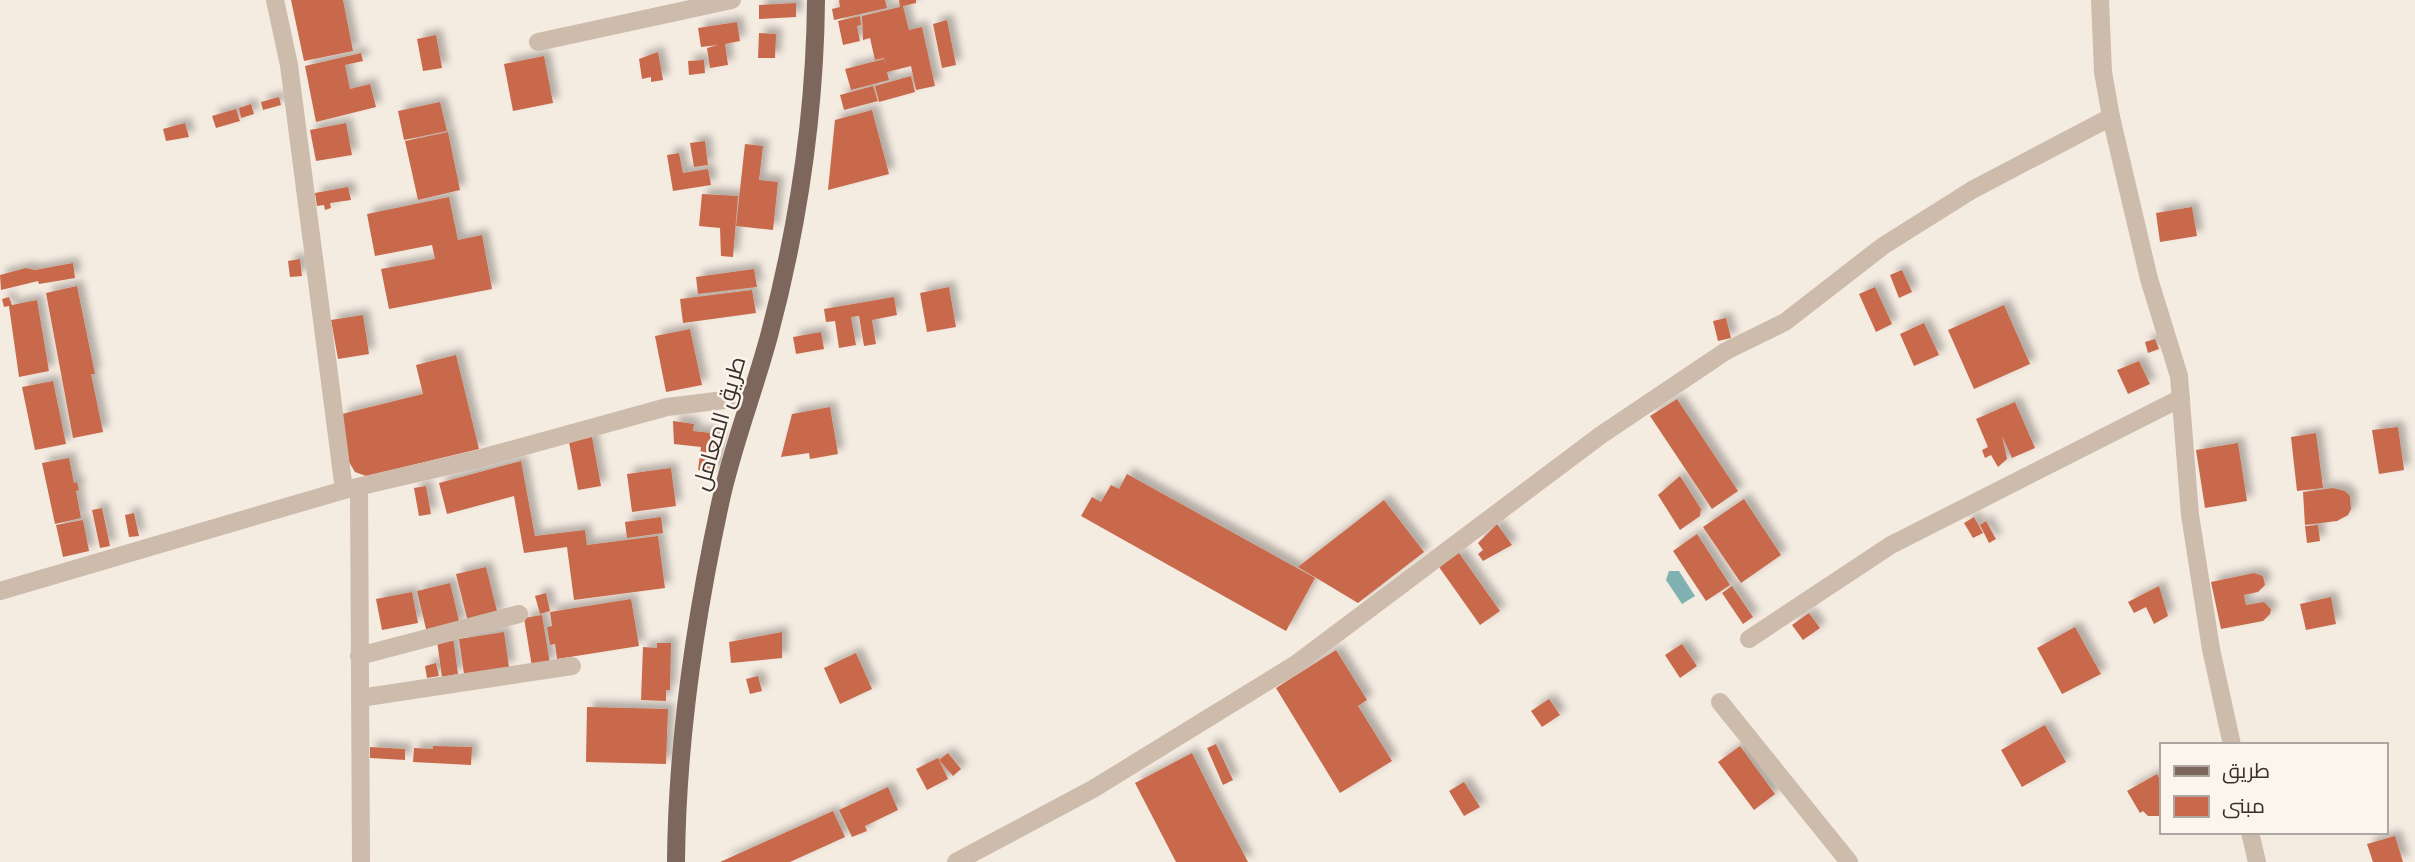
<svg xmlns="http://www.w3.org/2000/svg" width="2415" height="862" font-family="'IBM Plex Sans',Cairo,sans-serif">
<defs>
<filter id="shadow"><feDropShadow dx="6" dy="-6" stdDeviation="3.5" flood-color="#0004"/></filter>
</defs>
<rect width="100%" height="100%" fill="#f4ebe1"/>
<polygon fill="#7fb0b2" points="1669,571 1679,571 1695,596 1682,604 1666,580"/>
<g fill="#c8694b" filter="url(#shadow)">
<polygon points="291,0 343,0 353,51 304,61"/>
<polygon points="839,0 885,0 887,8 834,20 832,9 840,7"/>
<polygon points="899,0 916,0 916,3 903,6 909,30 922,27 935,86 916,90 911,66 887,72 889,80 851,90 845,69 884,59 887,69 884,58 875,60 870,38 863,40 862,16 900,7"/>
<polygon points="796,3 796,17 759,19 759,5"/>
<polygon points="860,16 861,25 857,26 860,41 843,45 838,21"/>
<polygon points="947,20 956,65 942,68 933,24"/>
<polygon points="737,22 740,41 725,44 728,65 710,68 707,48 718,45 701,47 698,28"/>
<polygon points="759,33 776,34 775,58 758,58"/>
<polygon points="436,35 442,68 423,71 417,39"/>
<polygon points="658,52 663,80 651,82 651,77 642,79 639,59"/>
<polygon points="361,53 363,61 345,65 350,89 370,84 376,107 316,122 305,66"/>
<polygon points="544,56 553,103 513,111 504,64"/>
<polygon points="704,60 705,73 689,75 688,61"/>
<polygon points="911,76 915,92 879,102 875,86"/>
<polygon points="873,86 878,101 844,110 840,95"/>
<polygon points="279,97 281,105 263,110 261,102"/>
<polygon points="440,102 447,131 404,140 398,111"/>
<polygon points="251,104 254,114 241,118 239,108"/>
<polygon points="236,109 240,121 216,128 212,116"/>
<polygon points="872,110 889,174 828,190 835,120"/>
<polygon points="185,123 189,137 166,141 163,129"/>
<polygon points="346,123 352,155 316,161 310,130"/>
<polygon points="448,132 460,190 418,200 405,141"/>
<polygon points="705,141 708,165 694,167 690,143"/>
<polygon points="745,144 763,146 759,180 778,182 773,230 736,226"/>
<polygon points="679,153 683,173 708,169 711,185 673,191 667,155"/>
<polygon points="348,187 351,200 330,203 331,208 325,210 324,205 317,206 315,193"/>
<polygon points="702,194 738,196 733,257 721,256 720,228 699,226"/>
<polygon points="449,197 458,240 482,235 492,289 389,309 381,269 435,259 432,245 375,256 367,214"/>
<polygon points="2192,207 2197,236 2160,242 2156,213"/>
<polygon points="300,259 302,276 290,277 288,261"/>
<polygon points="73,263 75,278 39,284 38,281 1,290 0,275 26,268 35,270"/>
<polygon points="754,269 757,287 698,294 696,277"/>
<polygon points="1902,270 1912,292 1899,298 1890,275"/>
<polygon points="77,286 95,374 91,374 103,432 73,438 46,293"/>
<polygon points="949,287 956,327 927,332 920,293"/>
<polygon points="1875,287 1892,324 1876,332 1859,294"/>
<polygon points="752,290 756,313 683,323 680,299"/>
<polygon points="9,297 12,305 37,300 49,371 19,377 9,306 4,307 2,299"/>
<polygon points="894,297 897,315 872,320 876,344 864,346 859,316 851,317 856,345 839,348 835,321 826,322 824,309"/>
<polygon points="2004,305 2030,364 1974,389 1948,330"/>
<polygon points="363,315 369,354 338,359 331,320"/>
<polygon points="1726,318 1731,338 1718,341 1713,321"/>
<polygon points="1924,323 1939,355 1914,366 1900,334"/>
<polygon points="690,329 702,385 666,392 655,336"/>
<polygon points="821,332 824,349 796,354 793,337"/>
<polygon points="2155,339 2159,349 2148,353 2145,342"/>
<polygon points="456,355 479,449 366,476 355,472 349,462 342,414 423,394 416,365"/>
<polygon points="2139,361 2150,384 2128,394 2117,370"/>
<polygon points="53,381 66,444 35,450 22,387"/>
<polygon points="1677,399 1738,491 1712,509 1650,416"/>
<polygon points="2015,402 2035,448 2012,458 2002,436 2007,459 1998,467 1991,455 1985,458 1982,450 1988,447 1976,419"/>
<polygon points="830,407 838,454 810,459 809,453 781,457 792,414"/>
<polygon points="673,421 694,424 693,431 720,434 716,473 698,470 701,447 674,444"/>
<polygon points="2398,427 2404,470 2379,474 2372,430"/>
<polygon points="2316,433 2323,488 2297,491 2291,437"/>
<polygon points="592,437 601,486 578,490 569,442"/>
<polygon points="2238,443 2247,501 2205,508 2196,450"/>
<polygon points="69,458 74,483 77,482 79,490 76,491 81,518 55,524 42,463"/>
<polygon points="521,461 535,536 585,530 587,545 658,536 665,588 574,600 567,547 524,553 514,496 447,514 439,483"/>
<polygon points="671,468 676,506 632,512 627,474"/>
<polygon points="1127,474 1315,578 1286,631 1081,516 1092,497 1101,502 1111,485 1119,489"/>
<polygon points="1680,476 1701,509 1700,516 1680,530 1658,495"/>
<polygon points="426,486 431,514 419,516 414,488"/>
<polygon points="2333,488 2345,491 2350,496 2351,509 2348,515 2337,521 2305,525 2303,492"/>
<polygon points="1744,499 1781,555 1741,583 1703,527"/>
<polygon points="1384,500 1424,552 1358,603 1298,567"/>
<polygon points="102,508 110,546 100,548 92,510"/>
<polygon points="134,513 139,536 129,537 125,515"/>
<polygon points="661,517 663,533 627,538 625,522"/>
<polygon points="1974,517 1983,533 1973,538 1964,523"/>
<polygon points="83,520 89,551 63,557 56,525"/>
<polygon points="1986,521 1996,539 1989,543 1980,525"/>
<polygon points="1497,524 1512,545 1483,561 1478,554 1483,550 1478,543"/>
<polygon points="2318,525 2320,541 2307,543 2305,526"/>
<polygon points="1697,534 1730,585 1706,601 1673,551"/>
<polygon points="1459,553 1500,611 1480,625 1439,567"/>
<polygon points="486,567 498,615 468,622 456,574"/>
<polygon points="2254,573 2263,576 2265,585 2258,592 2244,595 2246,605 2264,602 2271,609 2270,614 2263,621 2221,629 2211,582"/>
<polygon points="450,583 460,625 427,633 417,591"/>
<polygon points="1732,586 1753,617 1743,624 1722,593"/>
<polygon points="2159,586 2168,616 2154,624 2146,607 2134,613 2128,602"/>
<polygon points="412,592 418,623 382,630 376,599"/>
<polygon points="546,593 550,611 540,614 535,596"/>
<polygon points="2331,597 2336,624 2306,630 2300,604"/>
<polygon points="631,599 639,646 557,659 555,644 550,645 547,627 552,626 550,612"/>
<polygon points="1809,613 1820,628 1803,640 1792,625"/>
<polygon points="542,615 550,664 532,667 524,618"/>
<polygon points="2075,627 2101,674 2062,694 2037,648"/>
<polygon points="504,632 509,667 464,674 459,639"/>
<polygon points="782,632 782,658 731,663 729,642"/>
<polygon points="453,638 458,674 442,677 437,641"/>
<polygon points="657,643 671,643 670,690 666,690 666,701 641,700 643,647 657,648"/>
<polygon points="1682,644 1697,666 1680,678 1665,655"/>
<polygon points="1336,650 1367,700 1358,706 1392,761 1340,793 1276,688"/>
<polygon points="856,653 872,689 840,704 824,668"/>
<polygon points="436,663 439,676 427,678 425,666"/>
<polygon points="758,676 762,691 750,694 746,679"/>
<polygon points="1549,699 1560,715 1542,727 1531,711"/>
<polygon points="587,707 668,709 666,764 586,762"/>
<polygon points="2045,725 2066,762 2022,787 2001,750"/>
<polygon points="1216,744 1233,780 1223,785 1207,748"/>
<polygon points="433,746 472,747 471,765 413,762 414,748 433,749"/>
<polygon points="1740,746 1775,794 1754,810 1718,762"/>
<polygon points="370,747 405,749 405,760 370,758"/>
<polygon points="948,753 961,769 953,776 939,760"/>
<polygon points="1192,753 1214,797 1248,862 1176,862 1135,783"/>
<polygon points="938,758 948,779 927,790 916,769"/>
<polygon points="2157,774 2161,782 2161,816 2148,816 2143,811 2140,813 2127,791"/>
<polygon points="1464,782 1480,807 1464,816 1449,791"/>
<polygon points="888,787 898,810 865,826 867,831 852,837 839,810"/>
<polygon points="833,811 845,837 790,862 720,862"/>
<polygon points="2395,836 2403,862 2373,862 2367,844"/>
</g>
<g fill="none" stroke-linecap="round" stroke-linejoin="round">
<g stroke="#cdbbac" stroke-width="18">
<polyline points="275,0 289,65 344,490"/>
<polyline points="2100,0 2103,72 2111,117 2149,279 2179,376 2190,515 2211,649 2232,745"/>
<polyline points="538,42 732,0"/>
<polyline points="359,487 361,862"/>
<polyline points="0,591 344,490 478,459 667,407 749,397"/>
<polyline points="1749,639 1891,545 2181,398"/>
<polyline points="359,656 519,614"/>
<polyline points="360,698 572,666"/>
<polyline points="1720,702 1849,862"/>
<polyline points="2250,832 2257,862"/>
<polyline points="956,862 1093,789 1296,664 1601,435 1726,351 1785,322 1883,246 1972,190 2111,117"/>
</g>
<path stroke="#7d675c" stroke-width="18" d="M676 862C677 743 695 620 720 504 732 447 754 392 769 336 798 227 815 113 816 0"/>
</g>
<g text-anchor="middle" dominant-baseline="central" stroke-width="5" stroke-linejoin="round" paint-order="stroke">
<g font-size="23" fill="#3b302b" stroke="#fbf5ee">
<text transform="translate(718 423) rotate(-74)">طريق المعامل</text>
</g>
</g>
<rect x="2160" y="743" width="228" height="91" fill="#fbf5ee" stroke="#aea6a0" stroke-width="2"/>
<rect x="2174" y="766" width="35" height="10" fill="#7d675c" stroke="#aea6a0" stroke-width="2"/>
<text x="2222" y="778" font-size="21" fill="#3b302b">طريق</text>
<rect x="2174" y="796" width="35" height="21" fill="#c8694b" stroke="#aea6a0" stroke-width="2"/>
<text x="2222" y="813" font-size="21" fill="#3b302b">مبنى</text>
</svg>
